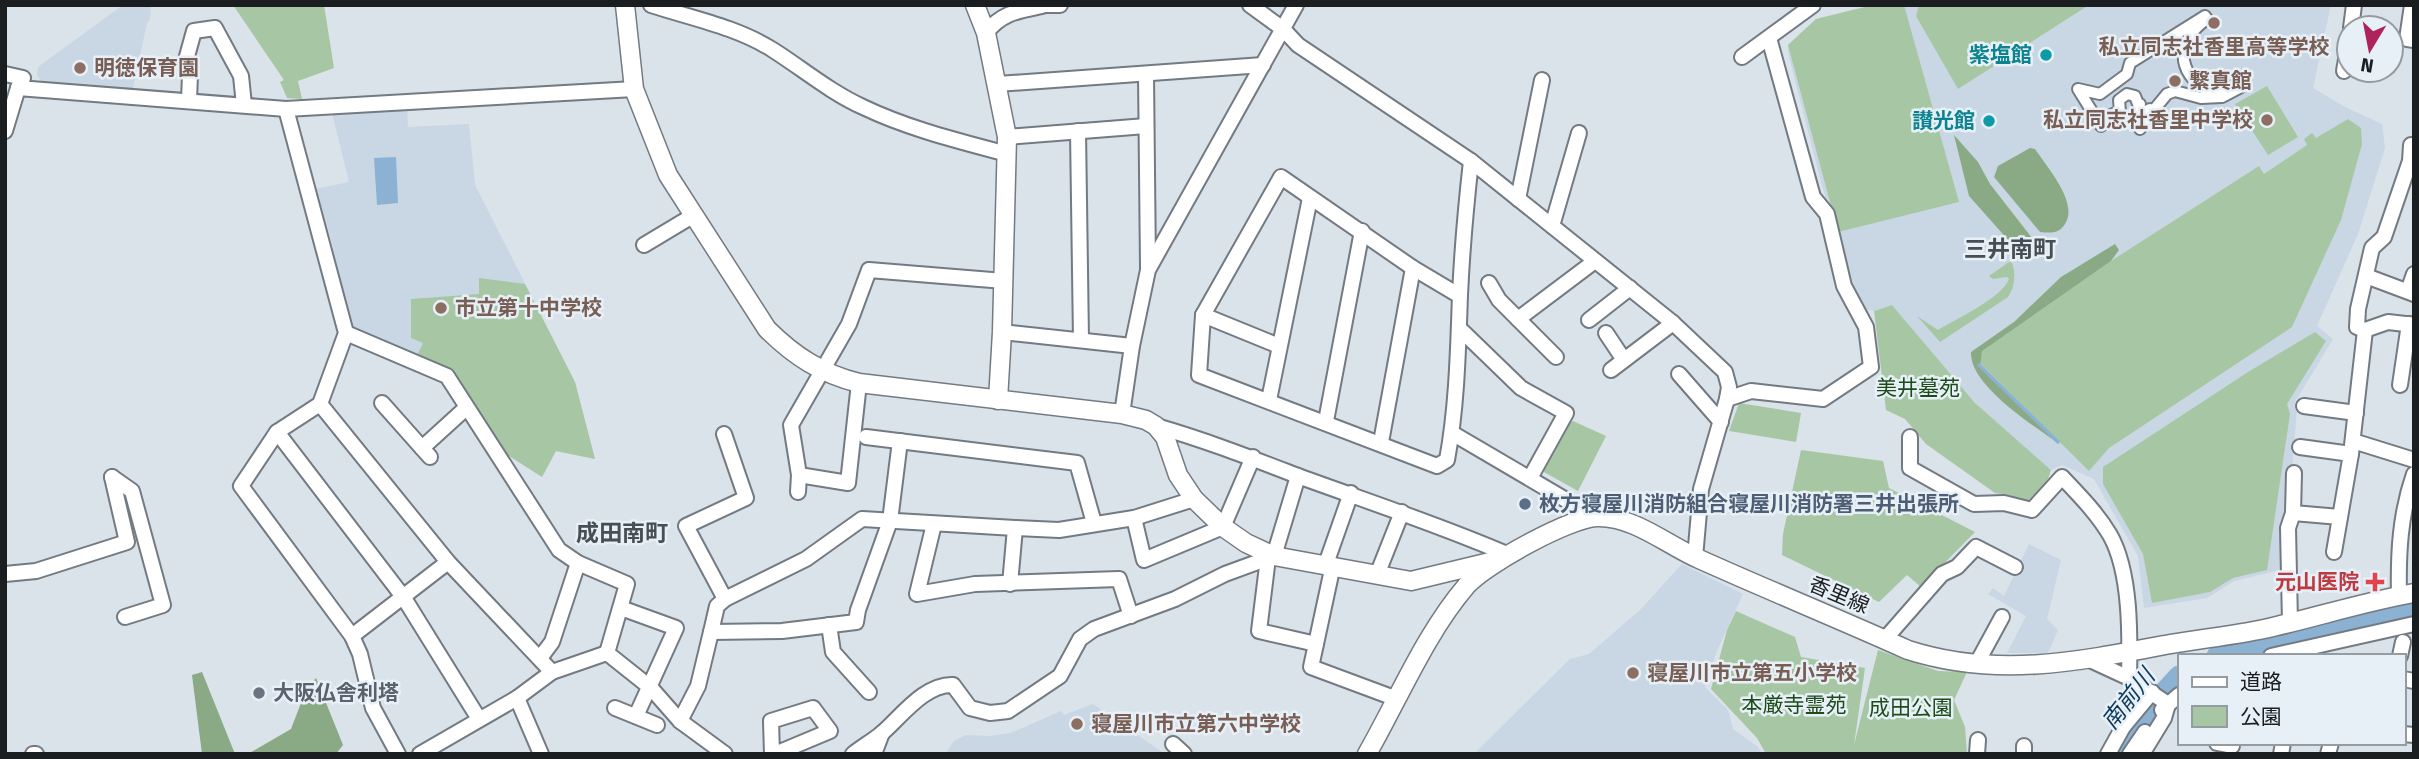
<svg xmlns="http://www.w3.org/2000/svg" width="2419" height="759" font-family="'Fira Sans','Noto Sans JP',sans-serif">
<rect width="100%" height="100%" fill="#dae2ea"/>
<g fill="#c8d7e3">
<polygon points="123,5 151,5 150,19 147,23 132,92 46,84 41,81 37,75 38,67"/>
<polygon points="1873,5 2331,5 2313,88 2347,108 2382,124 2385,148 2358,234 2317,326 2333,339 2295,402 2297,409 2284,569 2234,581 2207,598 2144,608 2138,556 2094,479 2062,465 2051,470 1975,403 1892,305 1874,311 1865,309 1855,288 1822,186 1788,53 1788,45 1816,19"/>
<polygon points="407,108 408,127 469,124 475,185 575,382 595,459 556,451 542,477 500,450 454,373 350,331 332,242 316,189 349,182 332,113"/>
<polygon points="2029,544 2061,560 2047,619 2058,630 2048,653 2007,653 2026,616 1988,594 1993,588 2004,596"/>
<polygon points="1682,564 1743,594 1716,653 1705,687 1728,710 1733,729 1758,747 1762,754 1474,754 1570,659 1589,654 1640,610"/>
<polygon points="1093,704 1165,754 945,754 954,741 966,735 990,736 1011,733 1061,711 1064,715"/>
</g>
<g fill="#a7c7a4">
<polygon points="233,5 324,5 334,68 298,81 302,99 287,98 280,82 284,80"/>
<polygon points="1873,5 1904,5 1959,202 1838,232 1788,45 1816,19"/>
<polygon points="1919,5 2089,5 1958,89 1916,16"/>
<polygon points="2267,86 2298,137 2268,155 2235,104"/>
<polygon points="2348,119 2361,128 2362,144 2341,220 2292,327 2109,448 2089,471 1980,363 1982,350 2111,261 2259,166 2264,174 2307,145 2304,139 2312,133 2316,138"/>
<path d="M2009 262 2012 263C2016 273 2015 287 2008 297L1940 342 1917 316 1938 330C1956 319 2002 298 2009 279L2007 277 1993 279 1989 276Z"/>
<polygon points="479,278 525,284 575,382 595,459 556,451 542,477 500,450 454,374 416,358 423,343 411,338 411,299 479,294"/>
<polygon points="1892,305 1975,403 2051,470 2048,479 2027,502 2010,495 1995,493 1926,444 1905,419 1886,410 1874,311"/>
<polygon points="2315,332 2326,341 2287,404 2290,414 2267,570 2233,578 2210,592 2152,603 2143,554 2103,484 2103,467 2248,372"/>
<polygon points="1739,403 1801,413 1796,442 1729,431"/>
<polygon points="1573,421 1606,436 1578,491 1544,472 1542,468 1565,423"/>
<polygon points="1801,450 1883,461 1889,488 1975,532 1921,587 1907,575 1879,602 1782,555 1783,534"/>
<polygon points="1736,611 1795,637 1801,657 1865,668 1854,745 1878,650 1938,671 1967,672 1954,700 1965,727 1967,754 1766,754 1757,738 1711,689 1727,630"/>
</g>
<g fill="#89aa85">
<polygon points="1954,135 1978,162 1990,184 2036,243 2036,257 2026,260 1969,196"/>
<path d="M2030 148 2035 149C2047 167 2079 203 2065 224 2059 234 2050 233 2040 232L1994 177 1998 166Z"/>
<path d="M2115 244 2119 250 2111 261 1982 351 1980 367 2058 443C2034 426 1969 385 1971 352L2014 322 2061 277Z"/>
<polygon points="202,672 235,754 202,754 192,675"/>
<polygon points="316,678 343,745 336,754 248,754 291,729 306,690"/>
</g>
<polygon fill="#8bb1d3" points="396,157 398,203 377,205 374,158"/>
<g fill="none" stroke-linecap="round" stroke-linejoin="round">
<polyline stroke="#8bb1d3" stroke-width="3.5" points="1979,365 2058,442"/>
<g stroke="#8bb1d3" stroke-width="21">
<polyline points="2217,656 2414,609"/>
<path d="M2119 754C2136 725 2156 700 2179 676"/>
</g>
<defs>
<path id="pedestrian" d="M2205 16 2207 19C2176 41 2175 71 2209 92L2229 88 2238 83 2241 87 2222 97 2201 98 2175 91 2167 94 2153 111 2150 109 2144 112 2147 118 2140 129 2136 120 2140 104H2138L2135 96 2127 94 2119 100 2120 112 2113 114 2101 126 2078 89 2100 94 2127 74 2130 63Z"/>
<g id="minor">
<path d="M651 5C691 18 737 27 773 50 803 69 830 92 863 107 909 129 959 141 1007 154"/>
<polyline points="1040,5 1060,5"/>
<polyline points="1250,5 1283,29 1298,45 1471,161 1673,323 1725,372 1729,387 1727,399 1701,489 1695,558"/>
<polyline points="2412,5 2407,39 2414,40"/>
<polyline points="2351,28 2354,5"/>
<path d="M986 33C1001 13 1018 11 1042 6"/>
<polyline points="1742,57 1813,5"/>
<polyline points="2344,71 2349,42"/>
<polyline points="5,74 23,78 18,88"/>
<polyline points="1146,74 1148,268"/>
<polyline points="998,84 1263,65"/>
<polyline points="189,100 190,75 186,60 194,31 215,28 241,76 244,105"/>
<polyline points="286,109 346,333 320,404 277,432 241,486 352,636 360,654 373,708 398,754"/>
<polyline points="5,131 18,88 286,109 634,89"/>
<polyline points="1078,131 1081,340"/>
<polyline points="1007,137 1146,126"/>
<polyline points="2411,145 2410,161 2384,237 2372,248 2358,309 2357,327 2365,330 2388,322 2414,325"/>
<polyline points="1518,199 1542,80"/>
<polyline points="1552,226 1579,133"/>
<polyline points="644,245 694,215"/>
<polyline points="2366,276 2414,294"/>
<polyline points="1489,283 1499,300 1556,357"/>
<polyline points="2408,291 2414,274"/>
<path d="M1460 296 1413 268 1281 177 1203 315 1199 375 1437 466 1447 460C1457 406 1458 350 1460 295 1462 250 1466 206 1471 161"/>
<polyline points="1203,315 1279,346"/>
<polyline points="1518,319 1595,261"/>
<polyline points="1589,320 1630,288"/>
<polyline points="1459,328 1521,388 1566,413 1530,478"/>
<polyline points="1002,332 1132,346"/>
<polyline points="346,333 447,376 559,550 578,563 627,584 607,653"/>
<polyline points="1606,333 1624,360"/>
<polyline points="1611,370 1673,323"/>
<polyline points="1679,374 1721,422"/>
<polyline points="2400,385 2409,324"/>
<polyline points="1727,399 1751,391 1823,399 1871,367 1866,327 1844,286 1827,214 1813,197 1769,38"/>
<polyline points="1269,400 1310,198"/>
<polyline points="382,403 430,457"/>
<polyline points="320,404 448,562 552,672"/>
<polyline points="2304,406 2356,413"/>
<polyline points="1122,414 1132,346 1148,270 1296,5"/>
<polyline points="1326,421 1362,231"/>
<path d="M1156 426C1205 440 1251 458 1298 476 1369 502 1440 525 1509 555"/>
<polyline points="277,432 404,598 479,719"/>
<polyline points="1452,433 1595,517"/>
<polyline points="724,434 746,498 686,526 725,599 717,606 711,632 782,631 856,622 858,610 890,521 900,441"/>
<polyline points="866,437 1077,463 1094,523"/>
<path d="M1910 437V468L1974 504 2004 503 2032 510 2062 477C2079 495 2097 513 2110 535 2131 572 2130 636 2129 678"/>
<polyline points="2353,441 2414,460"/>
<polyline points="1381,442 1413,268"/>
<polyline points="2300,447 2351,454"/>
<polyline points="422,448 466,408"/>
<polyline points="799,475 848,483 859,383"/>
<polyline points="112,477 132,491 163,605 125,617"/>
<polyline points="798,492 799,475 791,425 849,324 869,270 1004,281"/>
<polyline points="2293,513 2340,517"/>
<polyline points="1134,518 1144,560 1223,527 1253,457"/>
<polyline points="934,524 917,594 975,584 1119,579 1131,616"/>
<polyline points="1015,528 1059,530 1134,518 1194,499"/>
<polyline points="2334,552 2351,454 2365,330"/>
<polyline points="1268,558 1259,631 1316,644"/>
<polyline points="1326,564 1351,493"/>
<polyline points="1333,565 1311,667 1397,699"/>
<polyline points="5,574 36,571 127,542 112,477"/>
<polyline points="1377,575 1402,512"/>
<path d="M2399 596C2398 554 2400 514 2414 474"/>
<polyline points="725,599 806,559 862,519 1015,528 1010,584"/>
<polyline points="621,608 676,628 636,716"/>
<polyline points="2290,623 2288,528 2293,513 2294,473"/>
<polyline points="829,625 833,652 869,692"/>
<polyline points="352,636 448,562"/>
<polyline points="1885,639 1942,574 1957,567 1976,547 2015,567"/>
<polyline points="607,653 651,688 680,721 725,754"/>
<polyline points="2271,656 2414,624"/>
<polyline points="2400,656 2403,642"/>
<polyline points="540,658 552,642 578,563"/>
<polyline points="2090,660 2129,678 2168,704 2164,718 2142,754"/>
<polyline points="1977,663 2002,617"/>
<polyline points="2403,679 2414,681"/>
<polyline points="517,698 541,754"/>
<polyline points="615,708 657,725"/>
<polyline points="2162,710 2179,695"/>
<polyline points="680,721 698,686 711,632"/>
<polyline points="2403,734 2414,735"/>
<polyline points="2217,743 2232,746"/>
<polyline points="1173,744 1184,754"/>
<polyline points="2024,746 2024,754"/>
<polyline points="33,754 36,754"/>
<polyline points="420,754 517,698 552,672 607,653"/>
<polyline points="772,754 771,721 813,708 830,731 775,754"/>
<path d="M853 754C862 747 872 741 881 734 901 717 924 684 953 685L970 708 990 713 1008 711 1060 676 1080 639 1094 629 1175 599 1225 574 1274 556 1298 476"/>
<polyline points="874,754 882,733"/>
<polyline points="1977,754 1978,740"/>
<polyline points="2108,754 2123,727 2152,692"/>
<polyline points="2130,754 2145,732"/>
<polyline points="2281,754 2283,743"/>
<polyline points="2328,754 2331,743"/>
</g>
<g id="tertiary">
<path d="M625 5 634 89 668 175 767 329C794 356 822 374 859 383L1122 414 1146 420 1156 426 1165 437 1178 475 1194 499 1223 527 1246 543 1274 556 1411 581 1490 562"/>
<polyline points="975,5 986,33 1007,137 1002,332 998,400"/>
<path d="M1367 754C1399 698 1425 634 1467 585 1486 564 1569 518 1597 517 1634 516 1667 545 1699 559 1768 590 1839 619 1908 650 1995 678 2077 662 2165 645 2198 639 2231 636 2264 629 2314 618 2363 602 2414 593"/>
</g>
</defs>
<use href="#pedestrian" stroke="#737a81" stroke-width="14"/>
<use href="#minor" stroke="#737a81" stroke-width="18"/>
<use href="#tertiary" stroke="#737a81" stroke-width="21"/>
<use href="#pedestrian" stroke="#fff" stroke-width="10"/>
<use href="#minor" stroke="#fff" stroke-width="14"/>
<use href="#tertiary" stroke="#fff" stroke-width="18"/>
</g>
<g fill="#8d6e63" stroke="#e7f0f7" stroke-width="2.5">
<circle cx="2214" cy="23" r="7"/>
<circle cx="80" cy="68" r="7"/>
<circle cx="2175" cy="81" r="7"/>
<circle cx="2267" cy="120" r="7"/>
<circle cx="441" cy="308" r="7"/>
<circle cx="1633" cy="673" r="7"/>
<circle cx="1077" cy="724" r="7"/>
</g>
<g fill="#0f9aa8" stroke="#e7f0f7" stroke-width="2.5">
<circle cx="2046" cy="55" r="7"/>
<circle cx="1989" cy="121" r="7"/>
</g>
<circle fill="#5c6f8a" stroke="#e7f0f7" stroke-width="2.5" cx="1525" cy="504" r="7"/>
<path fill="#e0444e" stroke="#e7f0f7" stroke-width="2.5" d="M2371.5 571.5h7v7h7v7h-7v7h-7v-7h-7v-7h7z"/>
<circle fill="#6b7280" stroke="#e7f0f7" stroke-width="2.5" cx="259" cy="693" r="7"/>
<g text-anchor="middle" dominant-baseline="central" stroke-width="5" stroke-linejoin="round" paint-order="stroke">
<g font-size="21" font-weight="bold" fill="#785e54" stroke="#e7f0f7" text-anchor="start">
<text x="2214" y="47" text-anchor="middle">私立同志社香里高等学校</text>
<text x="94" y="68">明徳保育園</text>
<text x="2189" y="81">繋真館</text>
<text x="2253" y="120" text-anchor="end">私立同志社香里中学校</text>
<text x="455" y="308">市立第十中学校</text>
<text x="1647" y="673">寝屋川市立第五小学校</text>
<text x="1091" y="724">寝屋川市立第六中学校</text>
</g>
<g font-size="21" font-weight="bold" fill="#0d838f" stroke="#e7f0f7" text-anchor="end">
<text x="2032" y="55">紫塩館</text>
<text x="1975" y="121">讃光館</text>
</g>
<g font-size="21" fill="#1d4c1a" stroke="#e7f0f7">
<text x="1918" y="388">美井墓苑</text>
<text x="1794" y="705">本厳寺霊苑</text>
<text x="1911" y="708">成田公園</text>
</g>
<g font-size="21" font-weight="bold" fill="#4e5e75" stroke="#e7f0f7" text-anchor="start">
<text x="1539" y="504">枚方寝屋川消防組合寝屋川消防署三井出張所</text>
</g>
<g font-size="21" font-weight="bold" fill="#be3a42" stroke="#e7f0f7" text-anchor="end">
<text x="2359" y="582">元山医院</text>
</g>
<g font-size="21" fill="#1b1e20" stroke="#e7f0f7">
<text transform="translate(1839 595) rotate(23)">香里線</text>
</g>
<g font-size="21" font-weight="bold" fill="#5b616d" stroke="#e7f0f7" text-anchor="start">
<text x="273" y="693">大阪仏舎利塔</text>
</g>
<g font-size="23" font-weight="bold" fill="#474e54" stroke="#e7f0f7">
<text x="2010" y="249">三井南町</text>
<text x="622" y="533">成田南町</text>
</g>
<g font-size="23" font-style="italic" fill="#0d3a5b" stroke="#e7f0f7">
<text transform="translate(2128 699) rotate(-52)">南前川</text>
</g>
</g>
<rect width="2419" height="759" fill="none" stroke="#1b1e20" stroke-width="14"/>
<rect x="2178" y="654" width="228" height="91" fill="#e7f0f7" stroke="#959ca1" stroke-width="2"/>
<rect x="2192" y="677" width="35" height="10" fill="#ffffff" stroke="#959ca1" stroke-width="2"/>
<text x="2240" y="689" font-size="21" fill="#1b1e20">道路</text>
<rect x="2192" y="706" width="35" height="21" fill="#a7c7a4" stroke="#959ca1" stroke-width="2"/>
<text x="2240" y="724" font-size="21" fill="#1b1e20">公園</text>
<g transform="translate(2370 49) rotate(190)"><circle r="33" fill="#e7f0f7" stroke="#959ca1" stroke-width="2"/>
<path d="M0-5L12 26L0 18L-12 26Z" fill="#ae225d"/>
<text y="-10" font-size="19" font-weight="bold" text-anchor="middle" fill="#1b1e20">N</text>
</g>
</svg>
